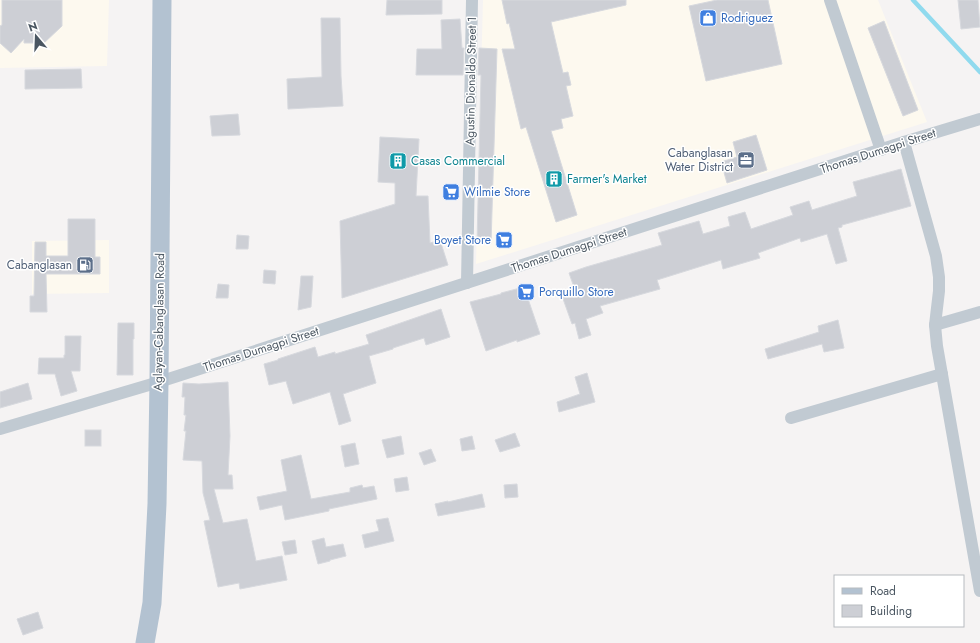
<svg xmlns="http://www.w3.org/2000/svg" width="980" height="643" font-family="Jost,sans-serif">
<rect width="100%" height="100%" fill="#f5f3f3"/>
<g fill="#fdf9ef">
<polygon points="0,0 109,0 107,66 0,68"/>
<polygon points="483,0 878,0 927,122 476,264"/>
<polygon points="109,240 109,293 32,294 32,241"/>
</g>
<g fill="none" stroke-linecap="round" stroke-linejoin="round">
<polyline stroke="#90daee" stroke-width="4.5" points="913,0 980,72"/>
</g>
<g fill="#cdcfd5" stroke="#d7d9de">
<polygon points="2,0 62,0 62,26 44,43 24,43 24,39 11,53 0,43 0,26 2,25"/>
<polygon points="387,0 442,0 442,14 386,15"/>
<polygon points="502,0 626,0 626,5 551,22 563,73 568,72 571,85 566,86 573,116 561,119 563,128 551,131 577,215 556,222 526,127 521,129 502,49 515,49 509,23 507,24"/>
<polygon points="717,0 768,0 782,64 706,81 689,6"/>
<polygon points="958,0 978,0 980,27 961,29"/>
<polygon points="321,18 340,18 341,76 343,106 288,109 287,79 322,77"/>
<polygon points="460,19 462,48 464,48 463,75 416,75 417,49 442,49 441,20"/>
<polygon points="884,21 918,110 903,116 868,28"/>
<polygon points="479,48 497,49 491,244 477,243 481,75 478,75"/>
<polygon points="81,69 82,88 25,89 25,70"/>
<polygon points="238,114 240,135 212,136 210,116"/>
<polygon points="756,135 767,170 727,183 721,162 737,157 733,142"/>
<polygon points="380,137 419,139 416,196 428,196 430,243 440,240 448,265 342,298 340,221 395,204 395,183 378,182"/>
<polygon points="901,169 911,206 842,225 842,227 838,228 847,261 836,264 827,234 801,242 800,238 758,253 760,258 723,269 721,260 657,280 660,289 600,306 603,313 586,319 591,335 579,339 575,323 572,324 562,296 575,290 569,273 586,267 662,245 658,233 699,221 703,234 730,226 728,217 745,212 751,229 793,215 790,207 809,201 812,210 857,196 853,182"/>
<polygon points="68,219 95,219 95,257 100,257 100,274 46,274 47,312 30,312 30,296 34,296 35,242 46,242 46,256 68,256"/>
<polygon points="237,235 249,236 248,249 236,249"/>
<polygon points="264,270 276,271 275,284 263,283"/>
<polygon points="301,276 313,276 311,307 298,310"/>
<polygon points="218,284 229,285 228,298 216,298"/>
<polygon points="524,287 540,334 517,342 517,340 486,351 470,302 501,294 501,293"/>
<polygon points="441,309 450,337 426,345 424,338 393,348 393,349 369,356 376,383 343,394 351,421 339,425 330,392 293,404 286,381 269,385 264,364 278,360 278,359 315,347 318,357 335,352 335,354 369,344 366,335"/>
<polygon points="838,320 844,348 824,352 822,344 768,359 765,349 819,332 818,326"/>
<polygon points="118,323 134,323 134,339 133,339 133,375 117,375"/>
<polygon points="65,336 81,336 80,371 71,371 77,391 61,396 55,374 38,374 39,358 64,358 64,355 65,355"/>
<polygon points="587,373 595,402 559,412 557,402 580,394 575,377"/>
<polygon points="228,382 230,436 228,475 232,475 233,489 214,489 223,523 247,519 256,561 282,556 287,580 240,589 239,583 218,587 204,521 210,520 203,493 202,461 183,460 186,431 184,431 186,415 184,415 185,397 182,397 183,383 199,384"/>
<polygon points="28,383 32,399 0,408 0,392"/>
<rect x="85" y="430" width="16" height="16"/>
<polygon points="515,433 520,446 500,452 495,440"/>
<polygon points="401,436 404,454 387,458 382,440"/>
<polygon points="472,436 475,449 462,451 460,439"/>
<polygon points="355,443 359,464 345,467 341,446"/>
<polygon points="431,449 436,461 424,465 419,453"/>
<polygon points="301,455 311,499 350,492 350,488 362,485 363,488 374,486 377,499 329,509 329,511 285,520 282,505 260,510 257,497 287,491 281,460"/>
<polygon points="407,477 409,490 396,492 394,479"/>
<polygon points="517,484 518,497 505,498 504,485"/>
<polygon points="482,494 485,507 438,516 435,504 448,501 448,502"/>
<polygon points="388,518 394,541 365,548 362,535 379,531 376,520"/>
<polygon points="324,538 326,547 343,544 346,556 330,560 330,561 318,564 312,541"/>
<polygon points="295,540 297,553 285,555 282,542"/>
<polygon points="38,612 43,628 23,635 17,619"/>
</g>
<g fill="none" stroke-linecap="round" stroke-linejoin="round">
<g stroke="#c1cad2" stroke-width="12">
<polyline points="830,0 881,150"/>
<polyline points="904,142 936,256 939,277 939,291 935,325 937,346 980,591"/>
<polyline points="467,283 472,0"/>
<polyline points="935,325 980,312"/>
<polyline points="791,418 942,374"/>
<polyline points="0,429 159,382 904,142 980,119"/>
</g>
<polyline stroke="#b3c2d1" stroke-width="19" points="145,643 152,603 157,504 159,382 162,0"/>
</g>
<defs>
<symbol id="shop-square" viewBox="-11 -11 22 22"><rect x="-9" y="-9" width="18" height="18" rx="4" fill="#3f7fe0" stroke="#fff"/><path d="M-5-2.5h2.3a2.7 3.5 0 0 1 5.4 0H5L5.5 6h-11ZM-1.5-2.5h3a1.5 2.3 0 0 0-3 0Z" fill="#fff"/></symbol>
<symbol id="office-square" viewBox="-11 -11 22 22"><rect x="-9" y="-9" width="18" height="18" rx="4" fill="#5c6f8a" stroke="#fff"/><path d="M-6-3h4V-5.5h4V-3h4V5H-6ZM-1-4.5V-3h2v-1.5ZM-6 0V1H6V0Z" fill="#fff"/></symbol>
<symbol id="building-square" viewBox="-11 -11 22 22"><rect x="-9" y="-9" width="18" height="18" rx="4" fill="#0f9aa8" stroke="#fff"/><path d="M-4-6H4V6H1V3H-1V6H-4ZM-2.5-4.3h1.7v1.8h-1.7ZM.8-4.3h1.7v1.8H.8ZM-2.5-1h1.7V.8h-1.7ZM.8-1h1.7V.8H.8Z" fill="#fff"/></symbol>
<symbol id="supermarket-square" viewBox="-11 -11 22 22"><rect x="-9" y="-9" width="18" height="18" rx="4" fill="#3f7fe0" stroke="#fff"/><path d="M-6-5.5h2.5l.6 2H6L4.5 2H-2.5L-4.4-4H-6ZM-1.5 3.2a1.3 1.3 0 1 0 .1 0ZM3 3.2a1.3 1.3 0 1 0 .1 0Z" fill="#fff"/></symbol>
<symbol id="fuel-square" viewBox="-11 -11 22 22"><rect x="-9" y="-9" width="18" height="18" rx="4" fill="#5c6f8a" stroke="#fff"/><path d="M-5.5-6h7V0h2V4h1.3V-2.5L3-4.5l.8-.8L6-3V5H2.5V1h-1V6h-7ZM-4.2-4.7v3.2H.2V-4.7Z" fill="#fff"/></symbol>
</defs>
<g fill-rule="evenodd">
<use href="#shop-square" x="698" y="8" width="20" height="20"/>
<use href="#office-square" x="736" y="150" width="20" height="20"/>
<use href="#building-square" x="388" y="151" width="20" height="20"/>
<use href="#building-square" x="544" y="169" width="20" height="20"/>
<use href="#supermarket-square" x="441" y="182" width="20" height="20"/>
<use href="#supermarket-square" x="494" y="230" width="20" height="20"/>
<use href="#fuel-square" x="75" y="255" width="20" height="20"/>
<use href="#supermarket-square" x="516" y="282" width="20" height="20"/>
</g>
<g text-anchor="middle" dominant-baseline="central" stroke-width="3" stroke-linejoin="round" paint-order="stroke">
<g font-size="12" fill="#366cbe" stroke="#fff" text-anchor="start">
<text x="721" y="18">Rodriguez</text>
<text x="464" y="192">Wilmie Store</text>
<text x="491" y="240" text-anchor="end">Boyet Store</text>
<text x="539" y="292">Porquillo Store</text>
</g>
<g font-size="12" fill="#4a5661" stroke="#fff">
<text transform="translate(471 81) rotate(-89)">Agustin Dionaldo Street 1</text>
<text transform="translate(878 151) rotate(-18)">Thomas Dumagpi Street</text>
<text transform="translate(569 250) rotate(-18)">Thomas Dumagpi Street</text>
<text transform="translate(159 322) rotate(-89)">Aglayan-Cabanglasan Road</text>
<text transform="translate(261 349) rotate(-18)">Thomas Dumagpi Street</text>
</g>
<g font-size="12" fill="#4e5e75" stroke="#fff" text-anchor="end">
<text x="733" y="153">Cabanglasan<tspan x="733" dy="14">Water District</tspan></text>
<text x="72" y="265">Cabanglasan</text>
</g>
<g font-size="12" fill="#0d838f" stroke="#fff" text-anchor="start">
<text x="411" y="161">Casas Commercial</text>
<text x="567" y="179">Farmer's Market</text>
</g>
</g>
<rect x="834" y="575" width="130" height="52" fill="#ffffff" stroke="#b7bbc0"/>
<rect x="842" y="588" width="20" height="6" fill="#b3c2d1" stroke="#b7bbc0"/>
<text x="870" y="595" font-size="12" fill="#4a5661">Road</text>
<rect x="842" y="605" width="20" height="12" fill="#cdcfd5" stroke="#b7bbc0"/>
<text x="870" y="615" font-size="12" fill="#4a5661">Building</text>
<g transform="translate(36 36) rotate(341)" stroke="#ffffff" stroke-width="3" paint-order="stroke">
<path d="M0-3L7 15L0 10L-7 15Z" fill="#4a5661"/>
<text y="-6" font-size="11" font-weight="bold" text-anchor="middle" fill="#4a5661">N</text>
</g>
</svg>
